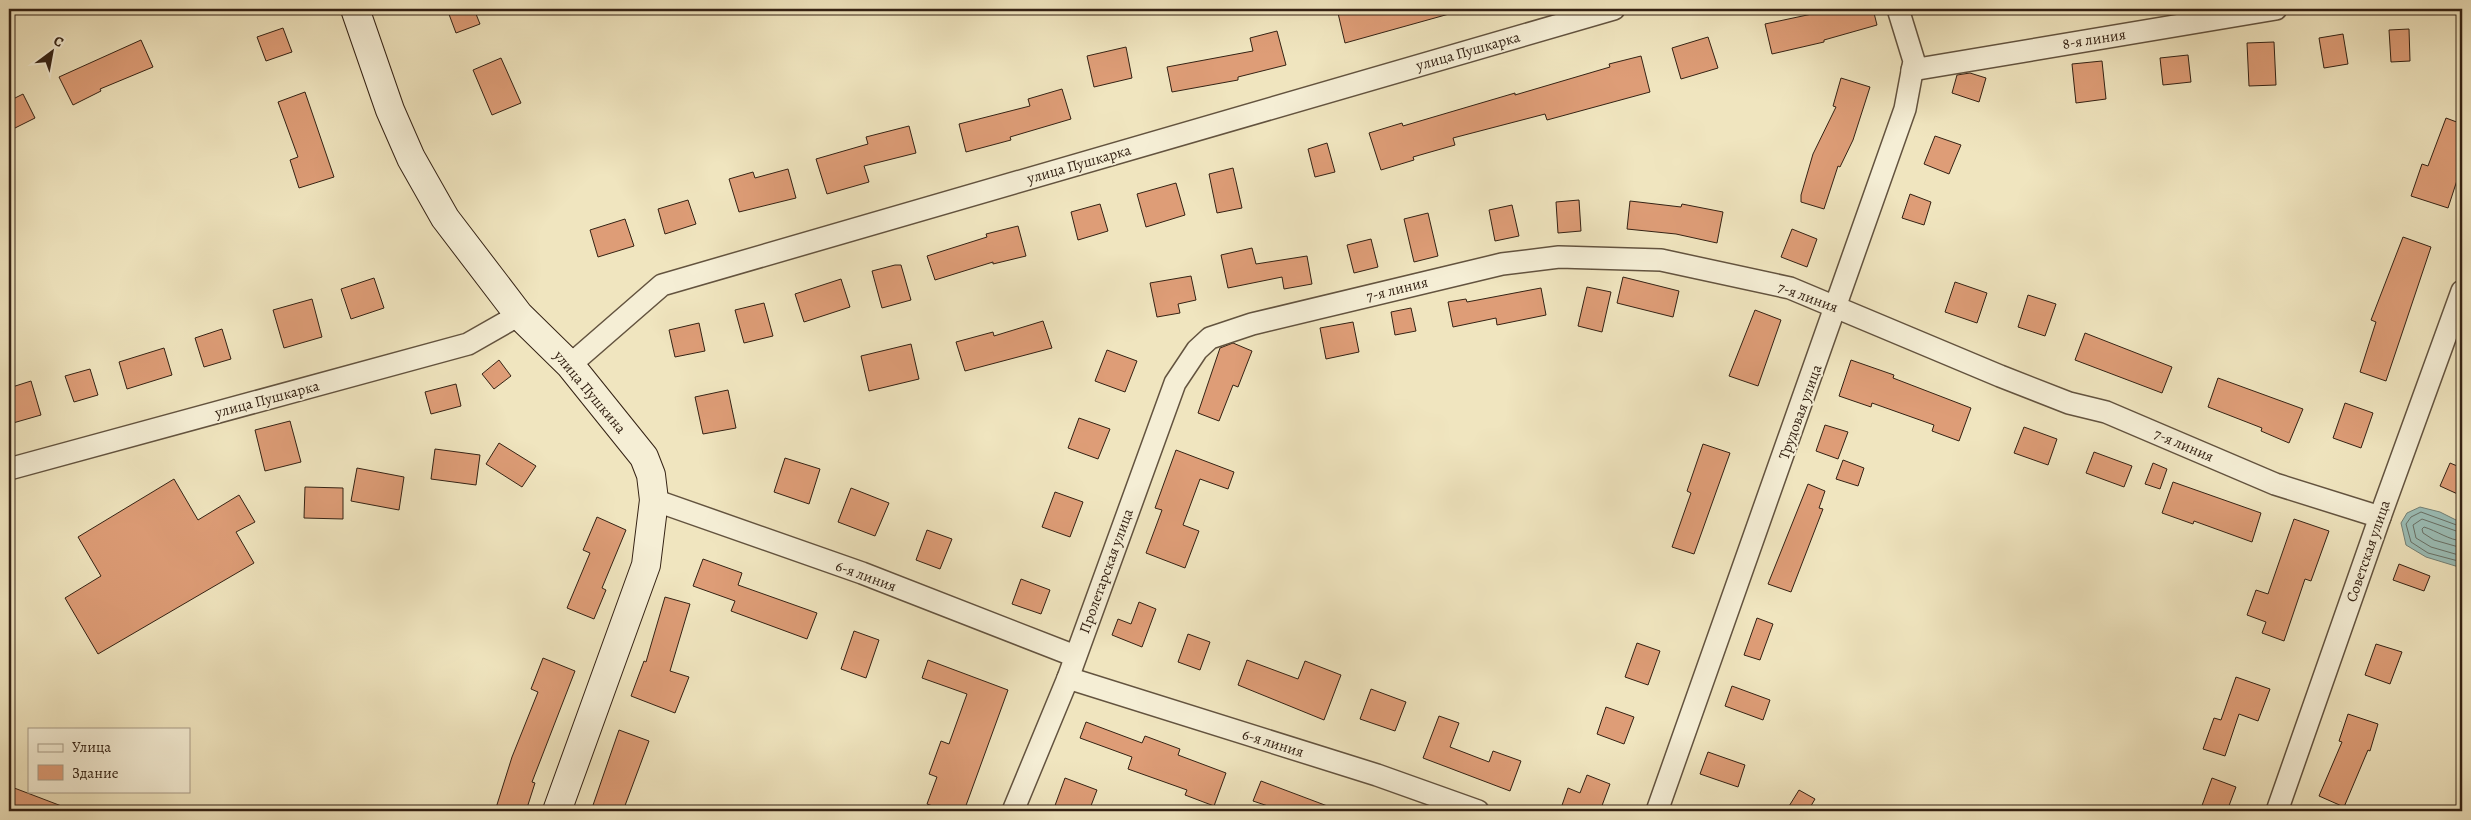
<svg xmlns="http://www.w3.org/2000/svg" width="2471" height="820" font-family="Alegreya,serif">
<rect width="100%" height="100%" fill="#f0e5bf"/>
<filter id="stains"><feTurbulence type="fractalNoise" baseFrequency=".004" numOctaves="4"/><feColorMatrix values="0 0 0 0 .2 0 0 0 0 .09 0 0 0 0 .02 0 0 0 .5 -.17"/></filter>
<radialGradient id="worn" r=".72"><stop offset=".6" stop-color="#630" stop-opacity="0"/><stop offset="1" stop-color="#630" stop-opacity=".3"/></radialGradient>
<polygon fill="#9bbeb7" stroke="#728076" points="2420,507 2440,512 2462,523 2462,568 2426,557 2406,545 2401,523 2407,513"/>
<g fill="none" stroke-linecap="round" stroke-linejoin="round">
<g stroke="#687066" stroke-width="1">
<polyline points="2462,527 2421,512 2411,517 2406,524 2411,542 2428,553 2462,562"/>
<polyline points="2462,533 2422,519 2413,525 2416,538 2431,547 2462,556"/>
<path d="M2462 541C2449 540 2437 531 2424 527L2422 529 2423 533 2434 540 2462 548"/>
</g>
</g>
<g fill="#de9d77" stroke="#342214">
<polygon points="447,9 474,9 480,24 456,33"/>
<polygon points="1337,9 1448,9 1449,14 1345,43"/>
<polygon points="1825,9 1873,9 1877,25 1824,40 1824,42 1772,54 1765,24 1826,11"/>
<polygon points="283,28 292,52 266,61 257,37"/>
<polygon points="2409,29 2410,61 2391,62 2389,30"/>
<polygon points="1277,31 1286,65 1238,77 1238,80 1172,92 1167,67 1253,51 1250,38"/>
<polygon points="2343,34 2348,64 2324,68 2319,38"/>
<polygon points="1708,37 1718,68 1681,79 1672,48"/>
<polygon points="141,40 153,67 100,89 101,91 73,105 59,77"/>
<polygon points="2274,42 2276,85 2249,86 2247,43"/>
<polygon points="1126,47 1132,78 1094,87 1087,56"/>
<polygon points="2188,55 2191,82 2163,85 2160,58"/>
<polygon points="1641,56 1650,92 1547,120 1545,114 1453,138 1455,145 1413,157 1414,160 1381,170 1369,133 1402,123 1403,126 1515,93 1515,95 1610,67 1609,64"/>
<polygon points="501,58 521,103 492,115 473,70"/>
<polygon points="2102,61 2106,99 2076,103 2072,64"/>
<polygon points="1970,73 1986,78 1979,102 1952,93 1957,75"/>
<polygon points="1841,78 1870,87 1853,140 1840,167 1838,166 1824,209 1801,202 1801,195 1813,154 1836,107 1833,106"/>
<polygon points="1062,89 1071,119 1010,137 1011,140 966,152 959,124 1030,106 1028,99"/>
<polygon points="305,92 334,177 299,188 290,160 298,157 278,102"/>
<polygon points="23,94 35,118 9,131 9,101"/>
<polygon points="2446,118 2462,124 2462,165 2448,208 2411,196 2422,164 2428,166"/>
<polygon points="909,126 916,153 864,166 869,182 827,194 816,159 868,144 866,137"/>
<polygon points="1935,136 1961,145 1949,174 1924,164"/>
<polygon points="1327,143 1335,172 1315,177 1308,149"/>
<polygon points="1233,168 1242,208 1217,213 1209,174"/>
<polygon points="788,169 796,198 739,212 729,179 753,172 755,178"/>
<polygon points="1176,183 1185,215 1146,227 1137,194"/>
<polygon points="1910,194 1931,202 1924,225 1902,218"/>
<polygon points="688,200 696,224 665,234 658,209"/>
<polygon points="1579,200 1581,231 1558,233 1556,202"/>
<polygon points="1630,201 1681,207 1682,204 1723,212 1717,243 1676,234 1627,229"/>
<polygon points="1100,204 1108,231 1078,240 1071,212"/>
<polygon points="1512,205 1519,236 1495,241 1489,210"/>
<polygon points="1428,213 1438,256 1414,262 1404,219"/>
<polygon points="625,219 634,246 598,257 590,230"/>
<polygon points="1018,226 1026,256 993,264 993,262 935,280 927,256 987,237 986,234"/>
<polygon points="1792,229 1817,239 1807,267 1781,257"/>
<polygon points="2403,237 2431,247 2386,381 2360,372 2376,322 2371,320"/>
<polygon points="1371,239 1378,267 1354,273 1347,245"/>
<polygon points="1252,248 1256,264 1307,256 1312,284 1284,289 1282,277 1228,288 1221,255"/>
<polygon points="895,265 901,265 911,300 882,308 872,271"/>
<polygon points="1191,276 1196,300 1178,304 1180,313 1157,317 1150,283"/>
<polygon points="1623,277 1679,291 1673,317 1617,303"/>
<polygon points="374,278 384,308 351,319 341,289"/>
<polygon points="841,279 850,307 804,322 795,294"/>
<polygon points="1955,282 1987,293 1977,323 1945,312"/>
<polygon points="1587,287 1611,292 1602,332 1578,326"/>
<polygon points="1541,288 1546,315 1497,325 1496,318 1453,327 1448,302 1466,299 1467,302"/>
<polygon points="2028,295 2056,304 2045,336 2018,327"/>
<polygon points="312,299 322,337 284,348 273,310"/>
<polygon points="764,303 773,336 744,343 735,310"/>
<polygon points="1411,308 1416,331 1395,335 1391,312"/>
<polygon points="1755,310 1781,320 1758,386 1729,376"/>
<polygon points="1043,321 1052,348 965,371 956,342 993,332 994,336"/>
<polygon points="1353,322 1359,352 1326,359 1320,328"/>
<polygon points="699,323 705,351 675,357 669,330"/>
<polygon points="222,329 231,359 204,367 195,338"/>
<polygon points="2085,333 2172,367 2162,393 2075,360"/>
<polygon points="1233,343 1252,351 1238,387 1233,385 1219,421 1198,413 1220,348"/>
<polygon points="911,344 919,379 869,391 861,356"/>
<polygon points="164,348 172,375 127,389 119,362"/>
<polygon points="1107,350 1137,361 1125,392 1095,381"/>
<polygon points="499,360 511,376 494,389 482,374"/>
<polygon points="1851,360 1894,375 1893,378 1971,408 1959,441 1932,431 1934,425 1872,403 1871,407 1839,396"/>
<polygon points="90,369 98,395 74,402 65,376"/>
<polygon points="2218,378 2303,409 2289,443 2261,431 2262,428 2208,407"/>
<polygon points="31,381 41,415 13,423 9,407 9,388"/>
<polygon points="456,384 461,406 431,414 425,392"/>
<polygon points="728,390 736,428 703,434 695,397"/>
<polygon points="2345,403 2373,413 2361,448 2333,438"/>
<polygon points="1079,418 1110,429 1098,459 1068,448"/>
<polygon points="290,421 301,462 265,471 255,430"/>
<polygon points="1825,425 1848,432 1838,459 1816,451"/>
<polygon points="2024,427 2057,439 2048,465 2014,453"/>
<polygon points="499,443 536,466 522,487 486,464"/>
<polygon points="1703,444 1730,453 1694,554 1672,547 1691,493 1687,491"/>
<polygon points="435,449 480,455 476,485 431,479"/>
<polygon points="1176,450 1234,472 1228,489 1200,479 1183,525 1199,531 1185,568 1146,553 1162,510 1155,508"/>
<polygon points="2094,452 2132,466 2124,487 2086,473"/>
<polygon points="785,458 820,469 809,504 774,492"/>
<polygon points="1843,460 1864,468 1858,486 1836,479"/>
<polygon points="2153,463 2167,469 2160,489 2145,484"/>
<polygon points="2450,463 2462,468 2462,496 2440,486"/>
<polygon points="357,468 404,477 399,510 351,501"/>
<polygon points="174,479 198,520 239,495 255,522 236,532 254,563 98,654 65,598 101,576 78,537"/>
<polygon points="2173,482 2261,513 2252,542 2194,521 2193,524 2162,513"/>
<polygon points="1808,484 1825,491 1819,508 1823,509 1791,592 1768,584"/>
<polygon points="305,487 343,488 343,519 304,518"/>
<polygon points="851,488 889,503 875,536 838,522"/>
<polygon points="1055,492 1083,502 1070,537 1042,527"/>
<polygon points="597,517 626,530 602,588 606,590 594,619 567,608 590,553 583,550"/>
<polygon points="2294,519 2329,531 2311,581 2305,579 2284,641 2262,633 2266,622 2247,615 2256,590 2268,594"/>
<polygon points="927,530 952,539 940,569 916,560"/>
<polygon points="703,559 742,573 738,585 817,613 807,639 731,611 735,601 693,586"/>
<polygon points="2399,564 2430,576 2424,591 2393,580"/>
<polygon points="1021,579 1050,590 1041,614 1012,604"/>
<polygon points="665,597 690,604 670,671 689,677 675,713 631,696 644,661 646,662"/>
<polygon points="1139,602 1156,609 1142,647 1112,635 1118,619 1131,624"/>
<polygon points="1757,618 1773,624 1760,660 1744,655"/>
<polygon points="854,631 879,640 866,678 841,669"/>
<polygon points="1188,634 1210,642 1200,670 1178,662"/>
<polygon points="1637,643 1660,651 1648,685 1625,677"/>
<polygon points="2376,644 2402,652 2390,684 2365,675"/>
<polygon points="543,658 575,671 532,782 535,783 526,811 495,811 512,757 538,692 531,689"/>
<polygon points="928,660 1008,690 964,811 947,811 927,804 937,777 929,774 941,741 949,744 967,694 922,678"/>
<polygon points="1247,660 1298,679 1305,661 1341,675 1324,720 1238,685"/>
<polygon points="2236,677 2270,689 2258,721 2239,714 2225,756 2203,749 2214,718 2221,720"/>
<polygon points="1732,686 1770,700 1763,720 1725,706"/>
<polygon points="1371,689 1406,702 1395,731 1360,719"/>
<polygon points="1606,707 1634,717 1624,744 1597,734"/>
<polygon points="2348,714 2378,724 2370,751 2368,750 2344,807 2319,796 2342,742 2339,741"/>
<polygon points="1439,716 1459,723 1450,747 1489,762 1493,751 1521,761 1510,791 1423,758"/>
<polygon points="1086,722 1142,743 1145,736 1180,749 1178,755 1226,773 1214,806 1185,795 1187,790 1128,769 1132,757 1080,738"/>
<polygon points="619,730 649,741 623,811 591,811"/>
<polygon points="1708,752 1745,765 1738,787 1700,774"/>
<polygon points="1587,775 1610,784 1600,811 1560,811 1568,788 1580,793"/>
<polygon points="1065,778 1097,790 1089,811 1053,811"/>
<polygon points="2212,778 2236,787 2227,811 2200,811"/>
<polygon points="1261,781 1338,810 1337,811 1266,811 1268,806 1253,801"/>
<polygon points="9,786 72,810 72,811 9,811"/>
<polygon points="1799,790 1815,799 1808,811 1786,811"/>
</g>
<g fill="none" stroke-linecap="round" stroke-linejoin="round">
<defs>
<g id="street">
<polyline points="1912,70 2276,9"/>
<polyline points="570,365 662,285 1614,9"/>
<polyline points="9,469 468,344 519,315"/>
<polyline points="654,500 862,573 1075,656"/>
<polyline points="1068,678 1377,775 1478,811"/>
<polyline points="1013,811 1068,678 1175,383 1197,350 1210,338 1252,324 1502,264 1559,257 1661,260 1790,288 2000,376 2069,403 2106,412 2275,484 2380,517"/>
<polyline points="1657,811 1905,109 1914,61 1898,9"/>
<polyline points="2277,811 2380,517 2462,291"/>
</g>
<polyline id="secondary" points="355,9 390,110 411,158 445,218 519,315 570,365 644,457 651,475 654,500 646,565 557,811"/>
</defs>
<use href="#street" stroke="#63533f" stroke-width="24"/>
<use href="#secondary" stroke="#342214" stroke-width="30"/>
<use href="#street" stroke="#f5eed5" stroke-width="21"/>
<use href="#secondary" stroke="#f5eed5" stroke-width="28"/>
</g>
<g text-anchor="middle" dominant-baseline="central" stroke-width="4" stroke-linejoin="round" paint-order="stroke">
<g font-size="15" fill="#342214" stroke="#f5eed5">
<text transform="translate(2094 39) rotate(-9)">8-я линия</text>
<text transform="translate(1468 51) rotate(-16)">улица Пушкарка</text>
<text transform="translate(1079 164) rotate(-16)">улица Пушкарка</text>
<text transform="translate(1397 289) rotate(-14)">7-я линия</text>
<text transform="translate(1808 297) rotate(20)">7-я линия</text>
<text transform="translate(590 392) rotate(50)">улица Пушкина</text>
<text transform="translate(267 399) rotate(-15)">улица Пушкарка</text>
<text transform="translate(1800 412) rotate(-70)">Трудовая улица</text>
<text transform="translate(2184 445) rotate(23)">7-я линия</text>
<text transform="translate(2368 551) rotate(-71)">Советская улица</text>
<text transform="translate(1106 571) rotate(-70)">Пролетарская улица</text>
<text transform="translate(866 576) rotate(20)">6-я линия</text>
<text transform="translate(1273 743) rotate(17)">6-я линия</text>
</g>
</g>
<rect width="2471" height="820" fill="none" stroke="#f0e5bf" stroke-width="30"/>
<rect x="10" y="10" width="2451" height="800" fill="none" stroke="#342214" stroke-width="2.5"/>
<rect x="15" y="15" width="2441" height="790" fill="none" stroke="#342214"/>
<rect x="28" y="728" width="162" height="65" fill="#f5eed5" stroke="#a89c88"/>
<rect x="38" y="744" width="25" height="8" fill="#f5eed5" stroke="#a89c88"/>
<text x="72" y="752" font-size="15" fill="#342214">Улица</text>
<rect x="38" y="765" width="25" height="15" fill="#de9d77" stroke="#a89c88"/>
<text x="72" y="778" font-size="15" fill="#342214">Здание</text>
<g transform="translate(52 52) rotate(32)" stroke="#f5eed5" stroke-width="4" paint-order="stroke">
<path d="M0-4L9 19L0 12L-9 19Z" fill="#342214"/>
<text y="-8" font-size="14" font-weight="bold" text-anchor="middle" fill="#342214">С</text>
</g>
<rect width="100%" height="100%" filter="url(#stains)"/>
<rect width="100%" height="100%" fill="url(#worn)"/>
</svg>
